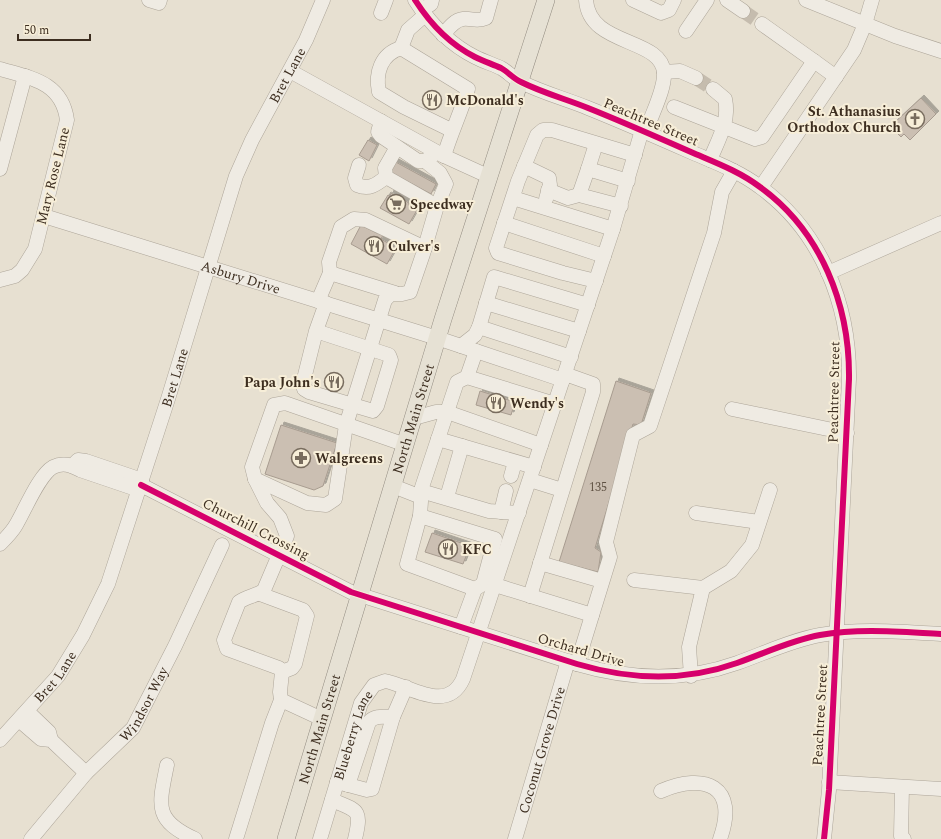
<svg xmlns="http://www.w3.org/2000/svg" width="941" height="839" font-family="Spectral,serif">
<defs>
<filter id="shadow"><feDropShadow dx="3" dy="-3" stdDeviation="0" flood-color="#0004"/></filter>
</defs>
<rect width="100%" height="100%" fill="#e7e0d1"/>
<g fill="#cbbfb2" stroke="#a89c90" filter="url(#shadow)">
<polygon points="921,98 936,114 910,140 904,134 901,137 896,132 900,129 894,123"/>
<polygon points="368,140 377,145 369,161 359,155"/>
<polygon points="392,160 436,184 431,194 386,170"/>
<polygon points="391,193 409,203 409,206 417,210 409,224 380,208 388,195 390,196"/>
<polygon points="361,225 377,233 378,232 383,235 381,239 396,248 387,264 351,244"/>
<polygon points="616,381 651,393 641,425 633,424 595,548 601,552 598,572 559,562"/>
<polygon points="480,391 515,402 511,415 476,405"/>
<polygon points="281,425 337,443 323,486 314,490 265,474"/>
<polygon points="432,533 470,546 463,564 425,552"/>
</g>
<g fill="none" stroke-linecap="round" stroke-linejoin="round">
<g stroke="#c5bcae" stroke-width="14" stroke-dasharray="14 7" stroke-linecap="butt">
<polyline points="743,11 762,24"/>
<polyline points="696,78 713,89"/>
</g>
<defs>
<g id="minor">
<polyline points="149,0 159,3 160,0"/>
<path d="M415 0C431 25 449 44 475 57 483 61 492 64 501 68 508 72 514 79 521 82 543 93 566 99 588 108 623 122 657 137 691 152 714 162 739 171 760 187 821 231 850 305 849 379L829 790 824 839"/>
<path d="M586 0C589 47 662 37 664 73 665 90 651 115 646 132"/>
<polyline points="633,0 661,13 669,10 674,0"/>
<polyline points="727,0 743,11"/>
<polyline points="806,0 895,36 941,51"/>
<polyline points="422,10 431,4 432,0"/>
<polyline points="381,13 386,0"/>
<polyline points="762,24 814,61"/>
<polyline points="686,31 707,0"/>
<path d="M443 35C448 29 454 20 463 19 471 18 478 22 486 18L491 0"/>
<polyline points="401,48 408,30 425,15"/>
<path d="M0 69C31 78 62 82 67 120L35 249 22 270 15 276 0 280"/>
<polyline points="290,71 444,156 490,177"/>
<polyline points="664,72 680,71 696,78"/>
<polyline points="674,107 755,139 762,137 814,61 836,77"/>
<polyline points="381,121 378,132 381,136 418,161 425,161 432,156"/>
<polyline points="397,147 385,168 386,177 437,206"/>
<path d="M444 156C451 133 461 112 468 89L401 48C381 54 375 73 379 92L404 107 451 130"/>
<path d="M710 160C718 140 730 121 725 99L713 89"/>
<path d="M359 165 355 178 357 185C369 190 376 185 386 177"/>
<polyline points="524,166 549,178 550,185 546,199"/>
<polyline points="0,169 25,76"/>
<polyline points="588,169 596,144"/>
<polyline points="761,187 854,50 865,24 872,0"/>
<polyline points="548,190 568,198 579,195 621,206"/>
<polyline points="579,195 588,169 628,181"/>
<polyline points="513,198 613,229"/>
<path id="s1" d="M44 216 437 338 563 380"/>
<polyline points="504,223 604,256"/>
<polyline points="330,273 329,262 341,227 354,219 366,220 425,248"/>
<polyline points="828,273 941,223"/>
<polyline points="596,281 563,273 498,253 496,248 518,181 537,135 543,130 552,130 635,155"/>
<polyline points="318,301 330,273 395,293"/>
<polyline points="486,303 579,331"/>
<polyline points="316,331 389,355 391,360 377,406 373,411 309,392 304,389 303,383 316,331 326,303"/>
<polyline points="461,346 475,335 479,327"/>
<polyline points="571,357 479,327 494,277 588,305"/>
<polyline points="467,377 476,351"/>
<polyline points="732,409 847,433"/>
<polyline points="414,418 436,412 447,412 541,445"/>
<polyline points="438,439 534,467"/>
<polyline points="72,466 78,460 86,461 142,480"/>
<polyline points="511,476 515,462"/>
<polyline points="255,479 307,503 326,505 335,499 346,425 385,300 391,294 402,294 410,292 423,254 437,206 446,184 440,173 425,161"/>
<polyline points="530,480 562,490"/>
<path d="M141 485 351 592 577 664C631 680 684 682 737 663 765 653 792 640 820 635 860 628 901 632 941 634"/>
<polyline points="393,486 421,497"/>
<polyline points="421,491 489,511 519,513"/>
<polyline points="447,497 462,446"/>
<polyline points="501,512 506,491"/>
<polyline points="696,513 759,522"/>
<polyline points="420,516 495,539 483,584 475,589 461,627"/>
<path d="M0 544C6 538 12 532 16 525 25 510 39 475 53 467 63 462 71 465 80 470L139 490"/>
<polyline points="540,563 602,581"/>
<polyline points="634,580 703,588"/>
<polyline points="495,585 592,615"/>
<polyline points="475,589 407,564 420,516 422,487 457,382 467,377 555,404"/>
<polyline points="260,594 303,610 307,616 295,664 292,668 282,672"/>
<polyline points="530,596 593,392 593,384 565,374"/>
<polyline points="577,664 610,557 606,542 633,435 650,426 714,233 722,192 734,171"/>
<polyline points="691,676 689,647 703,588 731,571 752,545 770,490"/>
<polyline points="27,711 49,732 51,740"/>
<path d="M322 719 281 700 280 692 282 672 279 668 227 649 224 640 239 602C247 596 257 596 264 590L287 536 280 518 267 503 255 479 252 467 274 405 285 403 406 445"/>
<polyline points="19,720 41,739 51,740 86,773"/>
<path id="s2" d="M0 740 58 676 83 635 108 584 168 399 236 176 252 140 306 40 323 0"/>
<path d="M167 765C159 805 153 820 195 839"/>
<polyline points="337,782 367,790 372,789 393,717 406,687"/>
<polyline points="829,782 941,789"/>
<path d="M348 785 369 722C375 715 384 717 393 717"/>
<polyline points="902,787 901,836 904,839"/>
<path d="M661 791C705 772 739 786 720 839"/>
<path d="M332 800C358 811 362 809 355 839"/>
<path id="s3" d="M31 839 86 773 133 728 175 646 222 545"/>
<polyline points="236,839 272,723 281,700"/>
<path id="s4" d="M320 839 361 703 374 685 385 681C411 686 447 714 463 679L613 229 642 130"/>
<path id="s5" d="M515 839 568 661"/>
</g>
<g id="major">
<path id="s6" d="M286 839 443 319 546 0"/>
</g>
</defs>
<use href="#minor" stroke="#ada599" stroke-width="15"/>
<use href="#major" stroke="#928b80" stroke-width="18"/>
<use href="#minor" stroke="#efebe3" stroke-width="14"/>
<use href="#major" stroke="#e6e1d4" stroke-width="17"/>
<defs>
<g id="cycleway">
<path d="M415 0C431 25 449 44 475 57 483 61 492 64 501 68 508 72 514 79 521 82 543 93 566 99 588 108 623 122 657 137 691 152 714 162 739 171 760 187 821 231 850 305 849 379L829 790 824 839"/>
<path d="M141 485 351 592 577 664C631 680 684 682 737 663 765 653 792 640 820 635 860 628 901 632 941 634"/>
</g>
</defs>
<use href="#cycleway" stroke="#f7eed8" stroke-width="8"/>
<use href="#cycleway" stroke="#d6006c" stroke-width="6"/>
</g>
<defs>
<symbol id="restaurant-ring" viewBox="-11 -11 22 22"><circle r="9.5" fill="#f7eed8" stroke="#786c5e" stroke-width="1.5"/><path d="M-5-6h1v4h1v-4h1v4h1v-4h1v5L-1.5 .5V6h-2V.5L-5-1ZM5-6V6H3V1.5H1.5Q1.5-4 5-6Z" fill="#786c5e"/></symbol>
<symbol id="church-ring" viewBox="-11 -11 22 22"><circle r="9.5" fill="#f7eed8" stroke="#786c5e" stroke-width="1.5"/><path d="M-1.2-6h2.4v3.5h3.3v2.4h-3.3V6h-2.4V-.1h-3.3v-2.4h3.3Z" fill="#786c5e"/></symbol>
<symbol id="supermarket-ring" viewBox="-11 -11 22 22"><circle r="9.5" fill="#f7eed8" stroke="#786c5e" stroke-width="1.5"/><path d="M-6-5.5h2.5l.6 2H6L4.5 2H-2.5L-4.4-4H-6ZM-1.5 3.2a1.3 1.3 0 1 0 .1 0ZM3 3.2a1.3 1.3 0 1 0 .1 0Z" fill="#786c5e"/></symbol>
<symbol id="pharmacy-ring" viewBox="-11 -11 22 22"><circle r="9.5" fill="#f7eed8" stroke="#786c5e" stroke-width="1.5"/><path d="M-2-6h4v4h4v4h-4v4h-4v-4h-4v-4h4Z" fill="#786c5e"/></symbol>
</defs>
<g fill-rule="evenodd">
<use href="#restaurant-ring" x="421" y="89" width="22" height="22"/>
<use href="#church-ring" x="904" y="108" width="22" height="22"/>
<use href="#supermarket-ring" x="385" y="193" width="22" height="22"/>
<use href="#restaurant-ring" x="363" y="235" width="22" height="22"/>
<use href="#restaurant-ring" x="323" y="371" width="22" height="22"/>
<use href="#restaurant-ring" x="485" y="392" width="22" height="22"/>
<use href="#pharmacy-ring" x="290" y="447" width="22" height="22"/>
<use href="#restaurant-ring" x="437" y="538" width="22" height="22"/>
</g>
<g text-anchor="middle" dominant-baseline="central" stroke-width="4" stroke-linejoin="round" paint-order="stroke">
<g font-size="12" fill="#605244">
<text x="598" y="487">135</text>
</g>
<g font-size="14" fill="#3d2e20" stroke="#f7eed8">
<text stroke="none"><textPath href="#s2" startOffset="732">Bret Lane</textPath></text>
<text transform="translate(651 122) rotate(23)">Peachtree Street</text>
<text transform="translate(53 176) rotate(-76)">Mary Rose Lane</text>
<text stroke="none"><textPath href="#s1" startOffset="206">Asbury Drive</textPath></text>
<text stroke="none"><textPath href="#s2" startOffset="408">Bret Lane</textPath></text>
<text transform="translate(834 392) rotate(-89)">Peachtree Street</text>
<text stroke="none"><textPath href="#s6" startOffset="439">North Main Street</textPath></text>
<text transform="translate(256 529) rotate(27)">Churchill Crossing</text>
<text transform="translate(581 650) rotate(16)">Orchard Drive</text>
<text stroke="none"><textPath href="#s2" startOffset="84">Bret Lane</textPath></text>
<text stroke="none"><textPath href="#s3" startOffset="177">Windsor Way</textPath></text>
<text transform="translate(820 715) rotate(-87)">Peachtree Street</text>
<text stroke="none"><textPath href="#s6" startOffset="115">North Main Street</textPath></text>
<text stroke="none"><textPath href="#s4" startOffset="109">Blueberry Lane</textPath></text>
<text stroke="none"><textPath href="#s5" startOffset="93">Coconut Grove Drive</textPath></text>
</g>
<g font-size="14" font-weight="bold" fill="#3d2e20" stroke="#f7eed8" text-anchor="start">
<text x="446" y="100">McDonald's</text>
<text x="901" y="111" text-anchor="end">St. Athanasius<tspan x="901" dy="16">Orthodox Church</tspan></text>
<text x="410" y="204">Speedway</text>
<text x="388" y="246">Culver's</text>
<text x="320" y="382" text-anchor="end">Papa John's</text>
<text x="510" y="403">Wendy's</text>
<text x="315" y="458">Walgreens</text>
<text x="462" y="549">KFC</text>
</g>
</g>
<path d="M18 34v6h72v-6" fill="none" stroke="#3d2e20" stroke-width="2"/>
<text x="24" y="34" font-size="12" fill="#3d2e20" stroke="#f7eed8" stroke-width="3" paint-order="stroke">50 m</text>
</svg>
